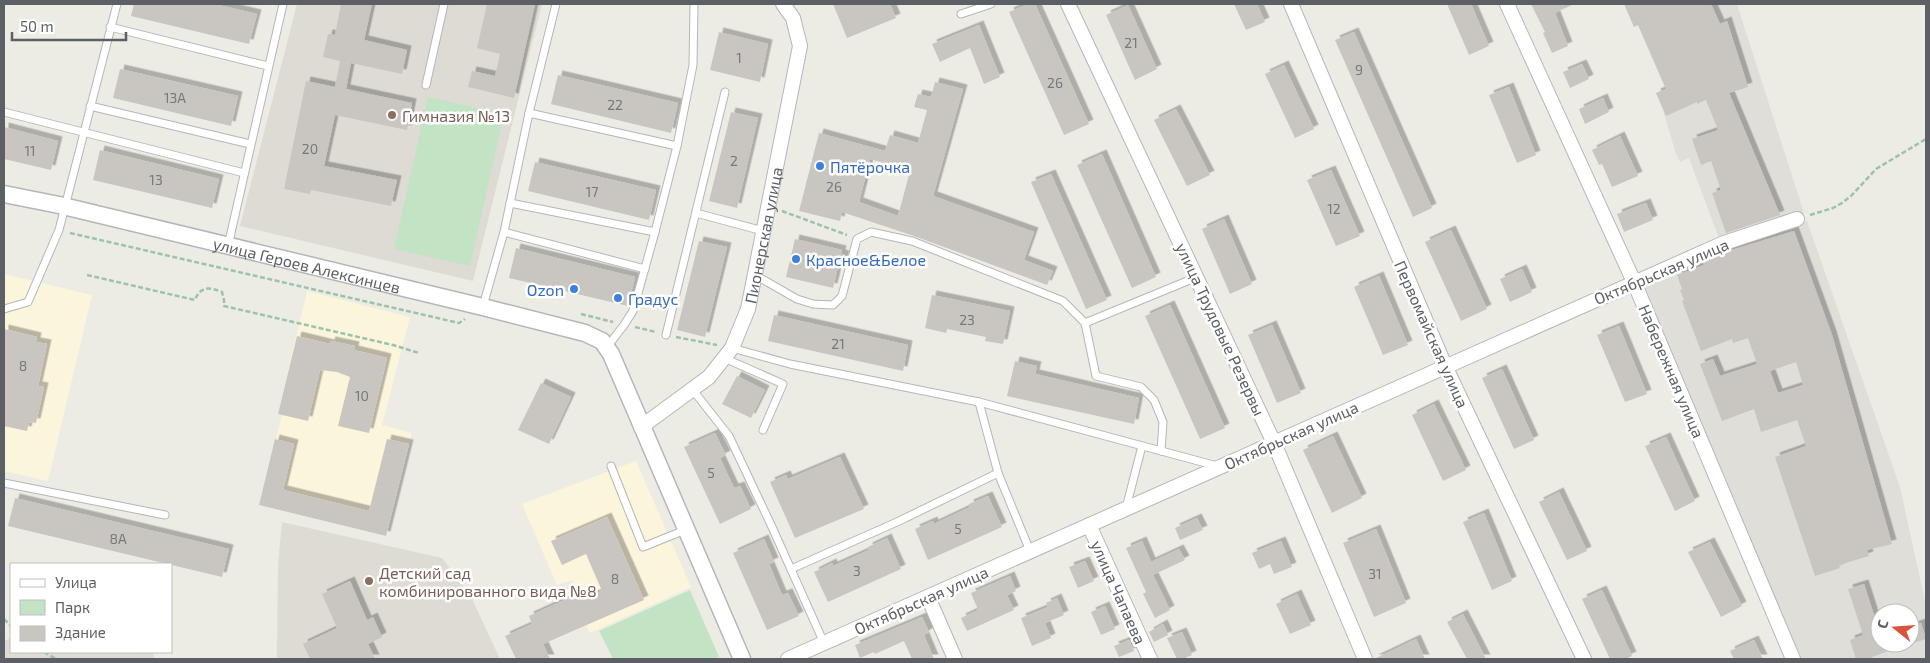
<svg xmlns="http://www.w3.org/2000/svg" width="1930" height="663" font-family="'Exo 2',sans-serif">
<defs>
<filter id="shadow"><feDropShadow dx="4.5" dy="-4.5" stdDeviation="0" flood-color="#0004"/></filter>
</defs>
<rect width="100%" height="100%" fill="#edece4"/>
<g fill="#fbf5dc">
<polygon points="4,274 92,295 48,481 4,471"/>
<polygon points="307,291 410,317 382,425 412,433 386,536 259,505 282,415 278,414"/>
<polygon points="636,461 691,587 590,633 586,625 580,599 572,580 557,585 522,504"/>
</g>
<g fill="#dfded9" fill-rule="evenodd">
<polygon points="1625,4 1737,4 1804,213 1720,241 1689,158 1680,162 1676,154 1662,107 1656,93 1665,88 1638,25 1634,27"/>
<path d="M1807 221 1900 487 1926 606V659H1801L1643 285 1731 245ZM1880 613H1910V643H1880Z"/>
</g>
<g fill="#dddbd3">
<polygon points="297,4 542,4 473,281 240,226"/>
<polygon points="282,522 442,558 471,597 500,659 277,659 278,565"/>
<polygon points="11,638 11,652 152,652 155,659 6,659 4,655 4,641"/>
</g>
<g fill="#c3e3c5">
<polygon points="428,97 504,114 470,266 394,249"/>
<polygon points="690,590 719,657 713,659 613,659 599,631"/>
</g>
<g fill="#c9c6c1" fill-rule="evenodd" filter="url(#shadow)">
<polygon points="134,4 214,4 257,14 249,44 131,16"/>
<polygon points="341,4 372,4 364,40 407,50 402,74 351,63 346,89 412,103 407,130 335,115 324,166 397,180 391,206 311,190 310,194 284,189 306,81 335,87 340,61 323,57 328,34 335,35"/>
<polygon points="487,4 535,4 514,98 468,87 472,71 495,76 500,54 477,48"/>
<polygon points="833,4 890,4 896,18 847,38"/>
<polygon points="1028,4 1035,4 1089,124 1064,135 1009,12"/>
<polygon points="1234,4 1257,4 1265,22 1246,30"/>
<polygon points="1447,4 1471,4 1489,46 1469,55"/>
<polygon points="1531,4 1574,4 1555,13 1568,46 1552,53 1543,33 1545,32"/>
<polygon points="1624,4 1711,4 1720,24 1727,21 1748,87 1729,93 1780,215 1726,233 1712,193 1721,190 1711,161 1701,165 1692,139 1718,130 1706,100 1697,104 1697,102 1666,116 1656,93 1666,89 1638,25 1634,27"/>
<polygon points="1128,5 1157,69 1135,80 1106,15"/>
<polygon points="979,25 1000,77 984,84 970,48 940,62 932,44"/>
<polygon points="719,32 768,44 760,82 710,70"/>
<polygon points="1354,32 1432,208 1413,217 1335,40"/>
<polygon points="1582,64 1589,79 1570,88 1563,72"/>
<polygon points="1284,65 1314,129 1295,138 1265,74"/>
<polygon points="120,69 238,96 231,126 113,98"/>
<polygon points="558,75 678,103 671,133 551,104"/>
<path d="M935 82 963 89 933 196 1034 232 1024 260 1053 271 1047 285 914 236 842 212 840 221 799 211 819 133 885 151 890 135 918 143 927 110 914 107 918 94 931 97ZM870 159 910 171 898 216 859 202Z"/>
<polygon points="1509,87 1536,155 1517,163 1489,95"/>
<polygon points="1603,98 1609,112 1585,124 1579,109"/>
<polygon points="1176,109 1210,175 1187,186 1154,120"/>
<polygon points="731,112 758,118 737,208 709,201"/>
<polygon points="4,127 58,141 51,170 4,159"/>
<polygon points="1620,136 1638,176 1612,187 1602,164 1599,165 1592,150"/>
<polygon points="100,150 219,179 212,208 93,180"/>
<polygon points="1102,154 1156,277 1132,288 1077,165"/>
<polygon points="535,162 656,190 649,220 528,191"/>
<polygon points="1331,170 1360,236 1336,246 1307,180"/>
<polygon points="1051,174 1107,300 1086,309 1031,182"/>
<polygon points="1646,203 1653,220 1624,232 1617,214"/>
<polygon points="1224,219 1252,284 1230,294 1202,229"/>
<polygon points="1451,230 1487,309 1461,321 1425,242"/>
<path d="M1794 231 1832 335 1892 544 1867 550 1869 556 1839 565 1840 568 1815 576 1775 457 1806 446 1797 420 1761 432 1754 409 1722 421 1700 364 1713 359 1720 376 1757 364 1748 338 1733 343 1732 339 1701 351 1682 301 1684 300 1680 290 1682 289 1677 275 1704 265 1703 262 1732 250ZM1796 362 1803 385 1778 393 1770 371Z"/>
<polygon points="795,239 842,250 841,254 845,255 842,268 838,267 833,288 786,277"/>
<polygon points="699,241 727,247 705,337 677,330"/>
<polygon points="516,248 635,277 628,306 509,278"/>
<polygon points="1522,269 1532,292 1510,302 1500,279"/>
<polygon points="1379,276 1408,345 1383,355 1354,287"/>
<polygon points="932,295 1010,311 1003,344 985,341 986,337 947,329 946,333 925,328"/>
<polygon points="1170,305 1225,428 1200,439 1145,316"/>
<polygon points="774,315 908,345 903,371 768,341"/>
<polygon points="1272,325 1301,393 1277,403 1248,335"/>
<polygon points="1619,326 1647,394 1625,402 1597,335"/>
<polygon points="4,329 37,337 36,342 47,344 38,386 44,387 36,423 29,422 27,431 4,426"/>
<polygon points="297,336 330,344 331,341 355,346 354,350 387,358 369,433 338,426 350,377 337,372 320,370 308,421 278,414"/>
<polygon points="1015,361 1037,366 1035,374 1139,398 1134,424 1007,396"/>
<polygon points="1502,369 1534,440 1514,449 1482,378"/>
<polygon points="737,376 765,390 751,418 722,404"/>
<polygon points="541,383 571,397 549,444 518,430"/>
<polygon points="1434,404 1466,470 1443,481 1412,415"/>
<polygon points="715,433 726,455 720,458 734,488 740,486 751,509 720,524 684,447"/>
<polygon points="1333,436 1362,498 1332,513 1303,450"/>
<polygon points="1666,437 1695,501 1675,511 1645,446"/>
<polygon points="275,439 294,444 283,490 369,511 387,439 409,444 386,536 259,505"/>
<polygon points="840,457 864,509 795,538 770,482 786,475 788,479"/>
<polygon points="1559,492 1587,551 1567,560 1539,502"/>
<polygon points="988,496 1002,527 928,560 915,529 933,521 934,524 970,507 969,504"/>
<polygon points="15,498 229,549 222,577 8,526"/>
<polygon points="1484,513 1512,581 1492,590 1463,522"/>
<polygon points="607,517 644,600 543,644 550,659 516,659 505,636 532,624 529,616 578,594 581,600 602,591 586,554 562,565 551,541"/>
<polygon points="1197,518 1203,530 1180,540 1175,528"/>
<polygon points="1376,529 1406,603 1374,617 1343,543"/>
<polygon points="887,538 901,569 828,602 814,572 832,563 833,566 869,550 868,547"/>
<polygon points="764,539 774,562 769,564 782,595 788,593 799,616 767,630 733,553"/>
<polygon points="1142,541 1151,562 1179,549 1185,560 1153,575 1170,610 1155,618 1143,594 1146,592 1126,548"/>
<polygon points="1281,541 1292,567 1274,574 1270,564 1259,569 1252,553"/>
<polygon points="1710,542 1742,606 1721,617 1688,552"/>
<polygon points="1085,561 1094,581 1078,588 1069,567"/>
<polygon points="1010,576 1016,591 1007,595 1014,610 967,631 961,618 978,610 971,593"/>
<polygon points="350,581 367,620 373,617 382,637 368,644 375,659 310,659 303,644 337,628 322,594"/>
<polygon points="1864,584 1880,634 1880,643 1883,643 1886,652 1872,657 1873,659 1856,659 1850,640 1863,635 1848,589"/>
<polygon points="1602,590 1632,656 1625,659 1610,659 1582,599"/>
<polygon points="1297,594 1311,625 1290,634 1276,604"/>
<polygon points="1057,598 1064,615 1045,623 1051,638 1032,646 1021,618 1048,607 1046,603"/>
<polygon points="1105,606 1115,629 1101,635 1091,612"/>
<polygon points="1463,614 1486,659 1467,659 1447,622"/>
<polygon points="922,617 929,632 924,635 934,659 912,659 904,641 875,654 874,652 860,658 855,645"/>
<polygon points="1921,623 1926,639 1910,644 1910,627"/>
<polygon points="1163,624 1168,635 1154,642 1149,632"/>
<polygon points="1182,632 1192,655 1183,659 1177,659 1167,638"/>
<polygon points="1416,639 1425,659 1374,659"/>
<polygon points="1129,640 1134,651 1119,657 1114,646"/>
<polygon points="1754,640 1763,659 1734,659 1730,651"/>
</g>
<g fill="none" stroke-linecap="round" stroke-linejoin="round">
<defs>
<g id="service">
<polyline points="961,14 991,4"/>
<polyline points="110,27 268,66"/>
<polyline points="426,85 444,4"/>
<polyline points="90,106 250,144"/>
<polyline points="4,112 244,173"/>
<polyline points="529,113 677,146"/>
<polyline points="510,203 655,232"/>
<polyline points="696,213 763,231"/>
<polyline points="504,232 645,269"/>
<polyline points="228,246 283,4"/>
<polyline points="755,275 797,299 813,304 833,305 842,296 857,239 871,232 912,241 1063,301 1085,323"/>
<polyline points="483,306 504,232 529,113 556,4"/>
<polyline points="4,309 28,302 59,230 117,4"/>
<polyline points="666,335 725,92"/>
<polyline points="607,347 624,325 633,311 655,232 677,146 693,65 694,4"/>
<polyline points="732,348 790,364 979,402 1217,466"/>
<polyline points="724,358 783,384 763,430"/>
<polyline points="692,389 729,436 772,527 824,643"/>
<polyline points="979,402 998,473 1030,551"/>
<polyline points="1161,451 1163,422 1154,400 1141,387 1096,376 1085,323 1197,277"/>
<polyline points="611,466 643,547 685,530"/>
<polyline points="4,483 165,515"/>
<polyline points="1126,508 1142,446"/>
<polyline points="791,569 897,522 998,473"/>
</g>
<g id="minor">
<polyline points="1068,4 1274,443 1365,659"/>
<polyline points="1291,4 1445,366 1584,659"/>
<polyline points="1507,4 1634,282 1793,659"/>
<path id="s1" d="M641 427 709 377 732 348 748 309 800 46 793 18 783 4"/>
<polyline points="1089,525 1150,659"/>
<polyline points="928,597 955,659"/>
<polyline points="788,659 1724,243 1797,219"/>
</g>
<g id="tertiary">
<path id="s2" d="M4 194 59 205 483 307 585 333 602 341 611 354 742 659"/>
</g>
</defs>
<use href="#service" stroke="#b5b6ba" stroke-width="9"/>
<use href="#minor" stroke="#b5b6ba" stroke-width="16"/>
<use href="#tertiary" stroke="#b5b6ba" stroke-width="19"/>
<g stroke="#9cc3aa" stroke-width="2.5" stroke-dasharray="5 2.5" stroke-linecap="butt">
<polyline points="782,211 847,235"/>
<polyline points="1810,215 1833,208 1842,203 1851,196 1876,169 1926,139"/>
<polyline points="70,233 459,323 465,319"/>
<path d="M87 275 195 300C200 286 210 287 222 292L224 300V306L393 345 419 353"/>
<polyline points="581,314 613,322"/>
<polyline points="635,327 656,332"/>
<polyline points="676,337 717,345"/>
<polyline points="4,619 11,626"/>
<polyline points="44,652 56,659"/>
</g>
<use href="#service" stroke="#fff" stroke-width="7"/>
<use href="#minor" stroke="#fff" stroke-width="14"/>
<use href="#tertiary" stroke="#fff" stroke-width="16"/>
</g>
<g fill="#8d6e63" stroke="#fff" stroke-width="2">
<circle cx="392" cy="115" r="5"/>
<circle cx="369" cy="581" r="5"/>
</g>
<g fill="#3f7fe0" stroke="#fff" stroke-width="2">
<circle cx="820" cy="166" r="5"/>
<circle cx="796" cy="259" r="5"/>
<circle cx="574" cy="289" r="5"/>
<circle cx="618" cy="298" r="5"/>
</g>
<g text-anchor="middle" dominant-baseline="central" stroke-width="5" stroke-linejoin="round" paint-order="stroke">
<g font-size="14" fill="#77797a">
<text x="1131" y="42">21</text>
<text x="739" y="57">1</text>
<text x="1359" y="69">9</text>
<text x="1055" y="82">26</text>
<text x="175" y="97">13А</text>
<text x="615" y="104">22</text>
<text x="310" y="148">20</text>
<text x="30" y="150">11</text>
<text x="734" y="160">2</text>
<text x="156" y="179">13</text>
<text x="834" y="186">26</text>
<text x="592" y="191">17</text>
<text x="1334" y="208">12</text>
<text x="967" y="319">23</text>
<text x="838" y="343">21</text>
<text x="23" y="365">8</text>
<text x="362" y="395">10</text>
<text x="711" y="472">5</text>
<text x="958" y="528">5</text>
<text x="118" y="538">8А</text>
<text x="857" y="570">3</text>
<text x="1375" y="573">31</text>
<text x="615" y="578">8</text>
</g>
<g font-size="16" fill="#785e54" stroke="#fff" text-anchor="start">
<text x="402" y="115">Гимназия №13</text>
<text x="379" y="572">Детский сад<tspan x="379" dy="18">комбинированного вида №8</tspan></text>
</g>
<g font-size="16" fill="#366cbe" stroke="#fff" text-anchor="start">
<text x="830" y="166">Пятёрочка</text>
<text x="806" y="259">Красное&amp;Белое</text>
<text x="564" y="289" text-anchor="end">Ozon</text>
<text x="628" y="298">Градус</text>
</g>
<g font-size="16" fill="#5c5f63" stroke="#fff">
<text stroke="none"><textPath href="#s1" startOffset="239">Пионерская улица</textPath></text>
<text stroke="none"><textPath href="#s2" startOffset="311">улица Героев Алексинцев</textPath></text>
<text transform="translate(1661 271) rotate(-23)">Октябрьская улица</text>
<text transform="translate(1221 329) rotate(65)">улица Трудовые Резервы</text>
<text transform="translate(1432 334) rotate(66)">Первомайская улица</text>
<text transform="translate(1672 371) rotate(67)">Набережная улица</text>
<text transform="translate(1291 435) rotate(-24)">Октябрьская улица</text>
<text transform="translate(1119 592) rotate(66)">улица Чапаева</text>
<text transform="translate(921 600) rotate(-24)">Октябрьская улица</text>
</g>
</g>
<rect width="1930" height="663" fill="none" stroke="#5c5f63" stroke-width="10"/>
<rect x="10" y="563" width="162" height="90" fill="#ffffff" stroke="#bebfc1"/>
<rect x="20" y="579" width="25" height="8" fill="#ffffff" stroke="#bebfc1"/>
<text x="55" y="588" font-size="15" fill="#5c5f63">Улица</text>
<rect x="20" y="600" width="25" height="15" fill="#c3e3c5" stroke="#bebfc1"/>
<text x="55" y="613" font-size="15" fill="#5c5f63">Парк</text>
<rect x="20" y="626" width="25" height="15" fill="#c9c6c1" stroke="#bebfc1"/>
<text x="55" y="638" font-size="15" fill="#5c5f63">Здание</text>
<g transform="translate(1895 628) rotate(287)"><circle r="24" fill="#ffffff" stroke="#bebfc1"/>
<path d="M0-4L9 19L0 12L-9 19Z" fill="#d9543e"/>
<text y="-8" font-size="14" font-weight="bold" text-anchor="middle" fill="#5c5f63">С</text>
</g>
<path d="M12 32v8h114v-8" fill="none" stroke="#5c5f63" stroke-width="2.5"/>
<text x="20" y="32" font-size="15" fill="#5c5f63" stroke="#ffffff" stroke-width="4" paint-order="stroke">50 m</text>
</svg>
